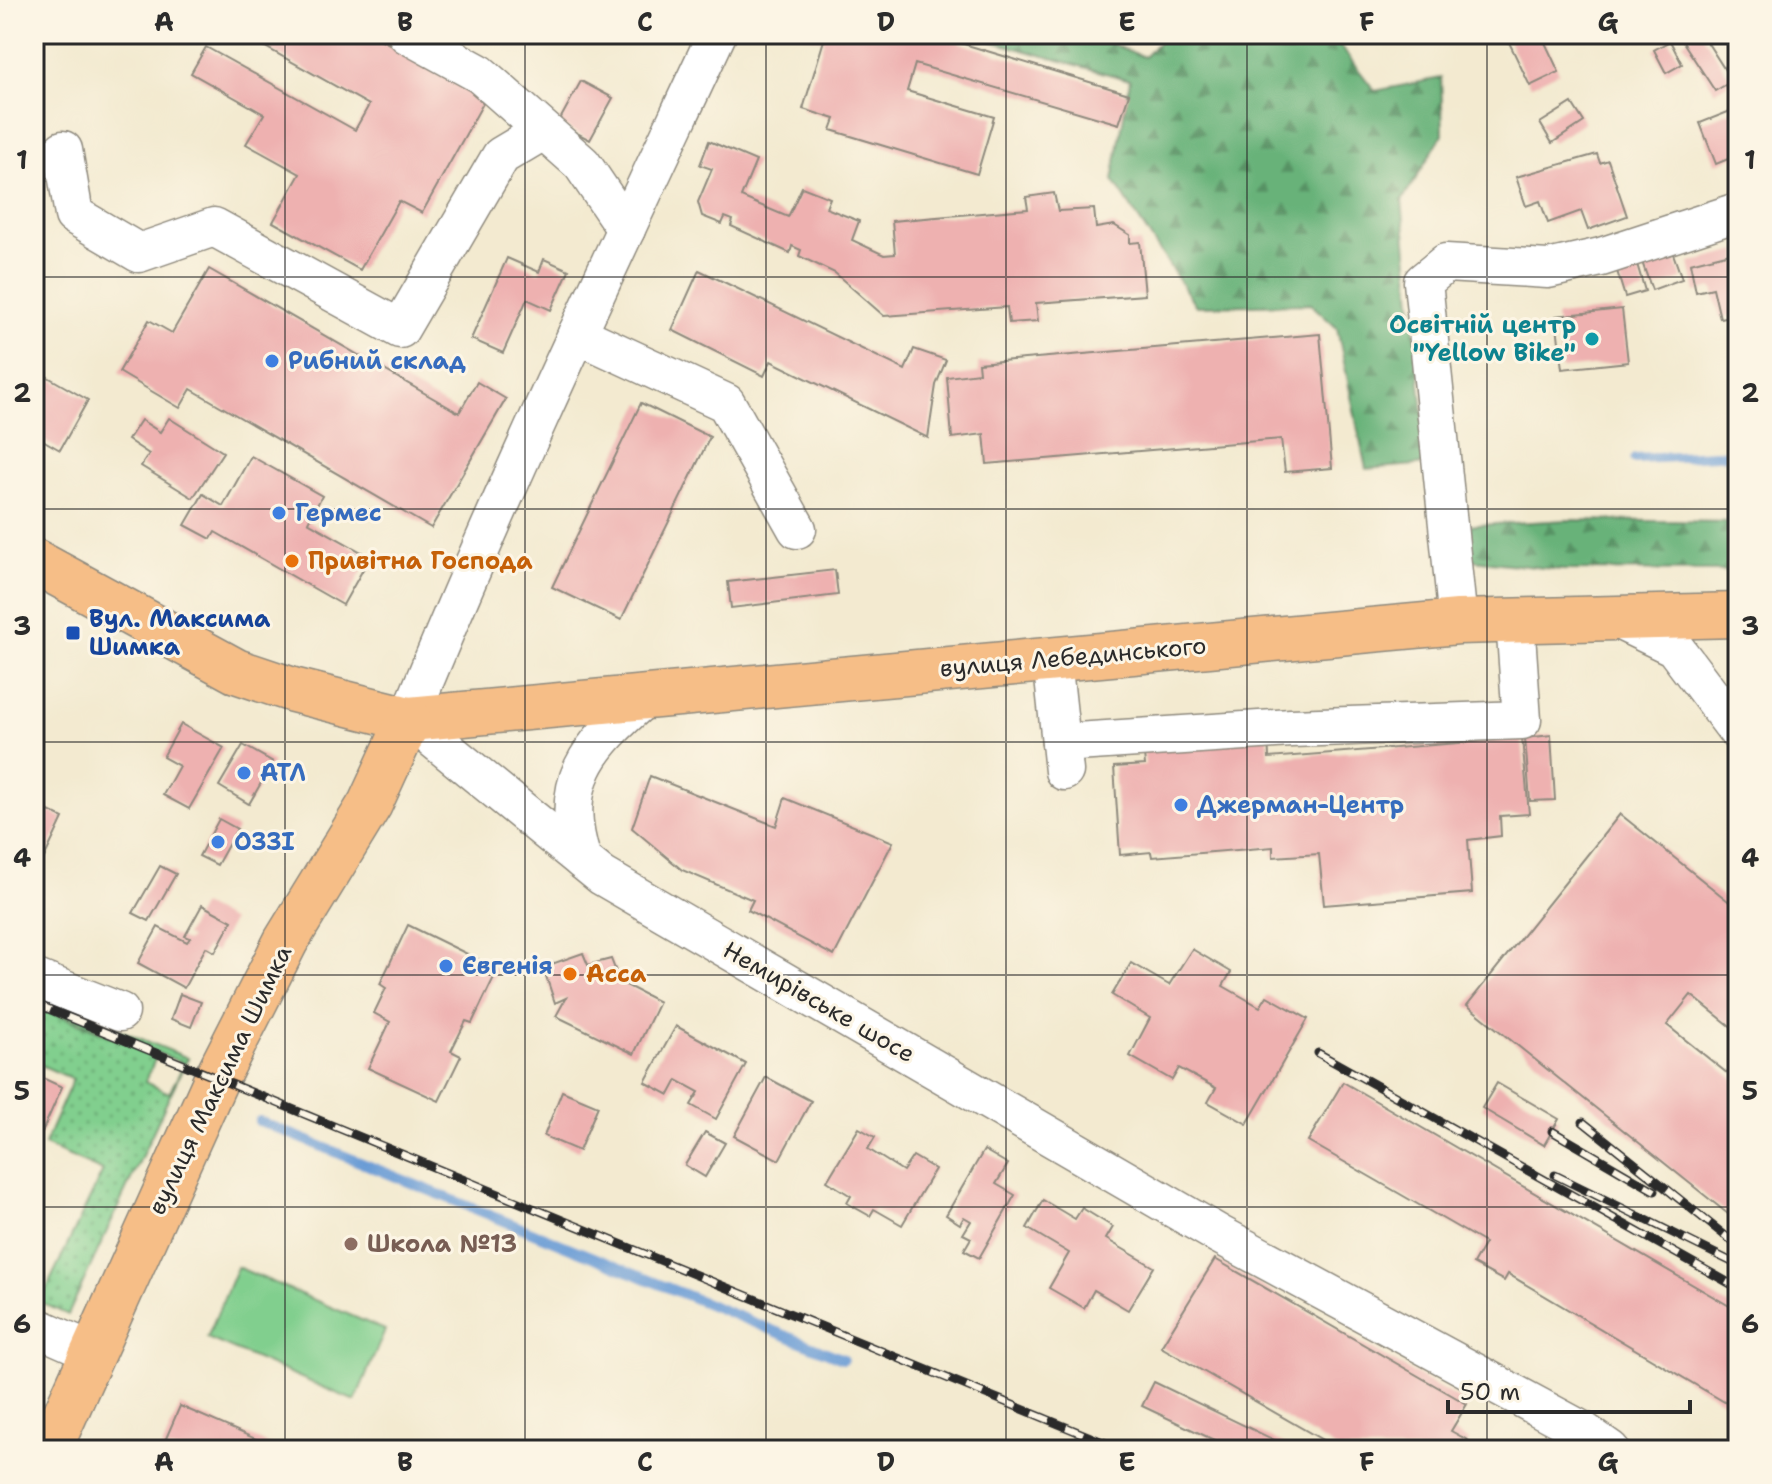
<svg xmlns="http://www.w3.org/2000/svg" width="1772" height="1484" font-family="'Shantell Sans',sans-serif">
<defs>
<pattern id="green-dots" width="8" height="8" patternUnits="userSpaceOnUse" patternTransform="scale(2)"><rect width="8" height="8" fill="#81cf8e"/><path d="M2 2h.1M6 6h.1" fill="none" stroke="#6aa874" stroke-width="1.8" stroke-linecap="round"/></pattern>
<pattern id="forest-firs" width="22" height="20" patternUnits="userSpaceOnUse" patternTransform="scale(2)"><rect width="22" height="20" fill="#68b279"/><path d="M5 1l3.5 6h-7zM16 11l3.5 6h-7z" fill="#569163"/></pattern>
</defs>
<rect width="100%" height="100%" fill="#fcf5e5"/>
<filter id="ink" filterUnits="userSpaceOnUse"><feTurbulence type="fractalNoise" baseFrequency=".0125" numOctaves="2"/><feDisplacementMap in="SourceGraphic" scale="16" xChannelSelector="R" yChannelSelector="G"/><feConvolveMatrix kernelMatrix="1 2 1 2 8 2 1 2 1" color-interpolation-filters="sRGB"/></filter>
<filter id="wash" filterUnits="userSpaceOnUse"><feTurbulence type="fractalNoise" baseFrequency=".006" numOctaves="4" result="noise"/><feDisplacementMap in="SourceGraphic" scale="32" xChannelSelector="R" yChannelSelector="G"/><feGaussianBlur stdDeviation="1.8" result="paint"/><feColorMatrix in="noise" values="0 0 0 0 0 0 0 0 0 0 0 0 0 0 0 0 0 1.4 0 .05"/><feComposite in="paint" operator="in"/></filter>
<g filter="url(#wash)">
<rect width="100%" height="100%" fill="#f3ead0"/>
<g fill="url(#green-dots)" stroke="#567d5c" stroke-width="2">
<polygon points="34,995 188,1058 185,1064 34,1002"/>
<polygon points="34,1005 157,1055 145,1082 169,1093 184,1065 68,1315 40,1302 103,1171 44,1145 73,1079 34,1062"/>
</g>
<g fill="url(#forest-firs)" stroke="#4a6e52" stroke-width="2">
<polygon points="966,34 1087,34 1144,57 1167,34 1331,34 1375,91 1441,78 1443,134 1402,201 1428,464 1366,469 1337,328 1311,304 1196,306 1113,180 1130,80"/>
<polygon points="1567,520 1738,522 1738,571 1562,570 1447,557 1444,527"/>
</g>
<polygon fill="#81cf8e" stroke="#567d5c" stroke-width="2" points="237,1267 385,1330 355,1401 207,1338"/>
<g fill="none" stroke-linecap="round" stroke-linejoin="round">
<g stroke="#6b9cd5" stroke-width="10">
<polyline points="1635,459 1738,454"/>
<polyline points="259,1121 843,1359"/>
</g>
</g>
<g id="blocks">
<g fill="#eeb1b0">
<polygon points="242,34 371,34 486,98 422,213 399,201 360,270 273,222 300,174 246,144 264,114 191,73 206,47 355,130 369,105"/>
<polygon points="796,34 931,34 1129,94 1119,124 915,64 907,91 994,117 977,174 831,130 835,119 803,109 824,40"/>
<polygon points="1505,34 1541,34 1559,72 1530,86"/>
<polygon points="1696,34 1702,34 1732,81 1715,91 1683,42"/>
<polygon points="1670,41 1682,64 1666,73 1654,50"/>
<polygon points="581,81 613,98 590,140 558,123"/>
<polygon points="1572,103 1584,122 1552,143 1540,123"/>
<polygon points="1738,108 1738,155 1716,164 1700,123"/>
<polygon points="709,141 756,161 741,197 788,217 802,187 830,198 826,208 859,221 852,240 884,255 895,254 892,221 1028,209 1026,197 1054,193 1058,211 1094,209 1096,228 1114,225 1130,235 1130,243 1140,242 1145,295 1036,303 1038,321 1009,323 1007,307 884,316 835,273 799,256 801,250 792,246 790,253 731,226 733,220 725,217 722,224 702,216 698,202 712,169 700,165"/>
<polygon points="1597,154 1600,163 1608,160 1627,216 1588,230 1581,211 1548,223 1540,201 1526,206 1516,177"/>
<polygon points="1671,248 1682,279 1652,290 1641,259"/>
<polygon points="1738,251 1738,314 1720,318 1713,288 1696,292 1690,263"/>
<polygon points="507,258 539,272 544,259 569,270 551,310 527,299 503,353 471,339"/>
<polygon points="1637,264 1645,291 1625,297 1617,271"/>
<polygon points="209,269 459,413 477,382 506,399 431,528 191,389 180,408 119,372 149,320 172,333"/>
<polygon points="699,270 905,370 914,349 946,360 936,385 928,438 771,361 764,376 672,330"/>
<polygon points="1622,309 1628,362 1562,369 1556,316"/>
<polygon points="1320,334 1332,468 1285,472 1281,439 987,464 984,434 952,438 947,377 979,373 978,363"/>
<polygon points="34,369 88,400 60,450 34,435"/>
<polygon points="641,403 710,437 621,620 552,587"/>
<polygon points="169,418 223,452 193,498 141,466 149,454 128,440 141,420 160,432"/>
<polygon points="251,456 322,496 308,522 370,557 343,605 215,532 211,539 185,525 203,494 223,506"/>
<polygon points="835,570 838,595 731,608 728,582"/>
<polygon points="181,724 224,748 189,809 163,795 179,766 163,757"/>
<polygon points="1268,733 1269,758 1522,738 1529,814 1500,816 1501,836 1468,840 1472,893 1324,905 1319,854 1273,857 1273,847 1152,857 1151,852 1120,855 1114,767 1145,765 1143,744"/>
<polygon points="1551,735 1555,800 1530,801 1525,738"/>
<polygon points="243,745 273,762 249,804 219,786"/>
<polygon points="650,776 776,826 785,798 893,842 834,956 748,910 753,900 682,870 632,828"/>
<polygon points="34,804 63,818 34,879"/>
<polygon points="1620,814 1738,909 1738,1032 1691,995 1667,1025 1738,1082 1738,1222 1467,1005"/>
<polygon points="219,819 237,829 217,865 199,856"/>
<polygon points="160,866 176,874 149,921 133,913"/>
<polygon points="202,905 232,921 215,952 206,947 184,988 138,963 158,927 187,942 190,938 185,936"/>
<polygon points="408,925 498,969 472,1023 466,1021 451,1051 461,1056 439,1101 368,1068 390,1022 374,1013 386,988 380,984"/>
<polygon points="1192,949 1231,972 1223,986 1260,1007 1267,996 1308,1019 1247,1124 1208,1102 1216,1088 1179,1068 1172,1080 1130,1056 1150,1018 1112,995 1131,963 1169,985"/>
<polygon points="583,953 588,965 611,959 620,982 659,1002 634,1054 556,1016 566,998 555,1003 543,967"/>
<polygon points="180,994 201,1002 191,1027 171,1019"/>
<polygon points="676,1026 746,1064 716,1119 691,1105 699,1092 677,1080 669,1095 645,1082"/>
<polygon points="34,1074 62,1087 34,1150"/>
<polygon points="766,1077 811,1101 779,1160 734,1136"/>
<polygon points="1343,1082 1738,1311 1738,1410 1508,1274 1504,1281 1473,1264 1485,1243 1308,1141"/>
<polygon points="1497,1083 1559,1119 1544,1145 1482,1108"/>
<polygon points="562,1091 598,1106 579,1151 544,1136"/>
<polygon points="859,1128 875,1137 868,1149 903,1171 913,1156 935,1169 902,1225 874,1209 870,1216 847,1203 851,1196 827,1181"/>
<polygon points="705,1132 725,1143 705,1177 685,1165"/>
<polygon points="984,1150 1008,1164 996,1184 1015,1195 979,1258 964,1250 971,1238 963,1234 971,1221 964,1217 960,1224 946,1215"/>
<polygon points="1043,1200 1075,1219 1082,1208 1113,1227 1106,1239 1154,1267 1128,1310 1094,1290 1084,1308 1049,1288 1069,1253 1027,1228"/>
<polygon points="1215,1259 1467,1404 1451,1431 1469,1441 1464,1450 1340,1450 1161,1347"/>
<polygon points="1154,1382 1295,1450 1235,1450 1142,1406"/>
<polygon points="180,1406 281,1450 161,1450"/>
</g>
</g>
</g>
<g filter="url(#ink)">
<use href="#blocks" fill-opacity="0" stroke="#8f8a7e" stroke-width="2"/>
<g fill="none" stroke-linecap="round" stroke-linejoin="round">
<defs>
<g id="minor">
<polyline points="407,34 480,74 582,164 626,229"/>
<path d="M717 34C611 261 503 487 409 719L602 876 1220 1235 1583 1431 1610 1450"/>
<polyline points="63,150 74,215 139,253 214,227 400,329 501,156 543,131"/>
<polyline points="577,334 726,403 797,529"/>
<polyline points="1612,617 1674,647 1738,732"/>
<polyline points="1458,622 1423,282 1446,263 1548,269 1601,257 1738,212"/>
<polyline points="1052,659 1064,771"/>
<polyline points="1061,743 1291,728 1522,720 1515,620"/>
<path d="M582 860C557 783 588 746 646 697"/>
<polyline points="34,978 120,1012"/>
<polyline points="34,1326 93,1352"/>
</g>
<g id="major">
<polyline points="34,561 236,671 293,690 409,719 1458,622 1738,615"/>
<polyline points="49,1450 217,1077 286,941 370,804 409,719"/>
</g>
</defs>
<use href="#minor" stroke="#8f8a7e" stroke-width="41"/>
<use href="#major" stroke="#8f8a7e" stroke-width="47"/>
<use href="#minor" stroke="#fff" stroke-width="38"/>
<use href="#major" stroke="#f6be87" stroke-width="44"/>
<defs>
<g id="rail">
<polyline points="34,1003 1122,1450"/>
<polyline points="1318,1053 1738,1288"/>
<polyline points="1583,1122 1738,1246"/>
<polyline points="1552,1131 1655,1191"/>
<polyline points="1555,1175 1738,1265"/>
</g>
</defs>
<use href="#rail" stroke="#2b2b2b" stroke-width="9"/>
<use href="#rail" stroke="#fcf5e5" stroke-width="6" stroke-dasharray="18" stroke-linecap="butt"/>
</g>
</g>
<path fill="none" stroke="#2b2b2b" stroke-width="2" stroke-opacity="0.55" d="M285 34V1450M525 34V1450M766 34V1450M1006 34V1450M1247 34V1450M1487 34V1450M34 277H1738M34 509H1738M34 742H1738M34 975H1738M34 1207H1738"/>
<circle fill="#0f9aa8" stroke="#fcf5e5" stroke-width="3" cx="1592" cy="339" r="8"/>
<g fill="#3f7fe0" stroke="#fcf5e5" stroke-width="3">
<circle cx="272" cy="361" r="8"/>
<circle cx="279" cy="513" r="8"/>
<circle cx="244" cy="773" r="8"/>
<circle cx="1181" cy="805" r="8"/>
<circle cx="218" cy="842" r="8"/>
<circle cx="446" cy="966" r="8"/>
</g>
<g fill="#e8710a" stroke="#fcf5e5" stroke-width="3">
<circle cx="292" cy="561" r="8"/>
<circle cx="570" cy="974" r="8"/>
</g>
<rect fill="#1a4fb4" stroke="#fcf5e5" stroke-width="3" x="65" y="625" width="16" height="16" rx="4"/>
<circle fill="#8d6e63" stroke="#fcf5e5" stroke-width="3" cx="351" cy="1244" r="8"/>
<g text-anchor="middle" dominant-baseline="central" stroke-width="6" stroke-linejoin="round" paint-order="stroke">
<g font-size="24" font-weight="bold" fill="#0d838f" stroke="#fcf5e5" text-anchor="end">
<text x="1576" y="325">Освітній центр<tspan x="1576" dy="28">"Yellow Bike"</tspan></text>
</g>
<g font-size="24" font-weight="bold" fill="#366cbe" stroke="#fcf5e5" text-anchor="start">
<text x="288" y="361">Рибний склад</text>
<text x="295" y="513">Гермес</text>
<text x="260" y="773">АТЛ</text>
<text x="1197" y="805">Джерман-Центр</text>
<text x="234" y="842">ОЗЗІ</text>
<text x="462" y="966">Євгенія</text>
</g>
<g font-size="24" font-weight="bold" fill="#c56008" stroke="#fcf5e5" text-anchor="start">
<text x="308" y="561">Привітна Господа</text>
<text x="586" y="974">Асса</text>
</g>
<g font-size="24" font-weight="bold" fill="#164399" stroke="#fcf5e5" text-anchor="start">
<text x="89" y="619">Вул. Максима<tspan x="89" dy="28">Шимка</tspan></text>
</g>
<g font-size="24" fill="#2b2b2b" stroke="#fcf5e5">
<text transform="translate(1073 657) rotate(-5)">вулиця Лебединського</text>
<text transform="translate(819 1002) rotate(30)">Немирівське шосе</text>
<text transform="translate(220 1080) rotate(-64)">вулиця Максима Шимка</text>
</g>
<g font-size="24" font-weight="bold" fill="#785e54" stroke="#fcf5e5" text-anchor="start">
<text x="367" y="1244">Школа №13</text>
</g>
</g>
<rect width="1772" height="1484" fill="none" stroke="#fcf5e5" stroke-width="88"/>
<path d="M1448 1400v12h242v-12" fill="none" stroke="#2b2b2b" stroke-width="4"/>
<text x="1460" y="1400" font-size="24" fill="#2b2b2b" stroke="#fcf5e5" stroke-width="6" paint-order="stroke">50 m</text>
<rect x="44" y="44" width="1684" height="1396" fill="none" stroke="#2b2b2b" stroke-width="3"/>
<g font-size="26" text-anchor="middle" font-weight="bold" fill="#2b2b2b">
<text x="164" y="31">A</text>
<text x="405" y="31">B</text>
<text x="645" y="31">C</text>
<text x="886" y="31">D</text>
<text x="1127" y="31">E</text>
<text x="1367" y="31">F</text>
<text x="1608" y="31">G</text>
<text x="22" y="169">1</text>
<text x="1750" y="169">1</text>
<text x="22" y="402">2</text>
<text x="1750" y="402">2</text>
<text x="22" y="635">3</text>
<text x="1750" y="635">3</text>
<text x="22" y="867">4</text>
<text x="1750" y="867">4</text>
<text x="22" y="1100">5</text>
<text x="1750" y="1100">5</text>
<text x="22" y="1333">6</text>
<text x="1750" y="1333">6</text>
<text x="164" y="1471">A</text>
<text x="405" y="1471">B</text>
<text x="645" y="1471">C</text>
<text x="886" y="1471">D</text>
<text x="1127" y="1471">E</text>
<text x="1367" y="1471">F</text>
<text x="1608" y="1471">G</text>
</g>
</svg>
